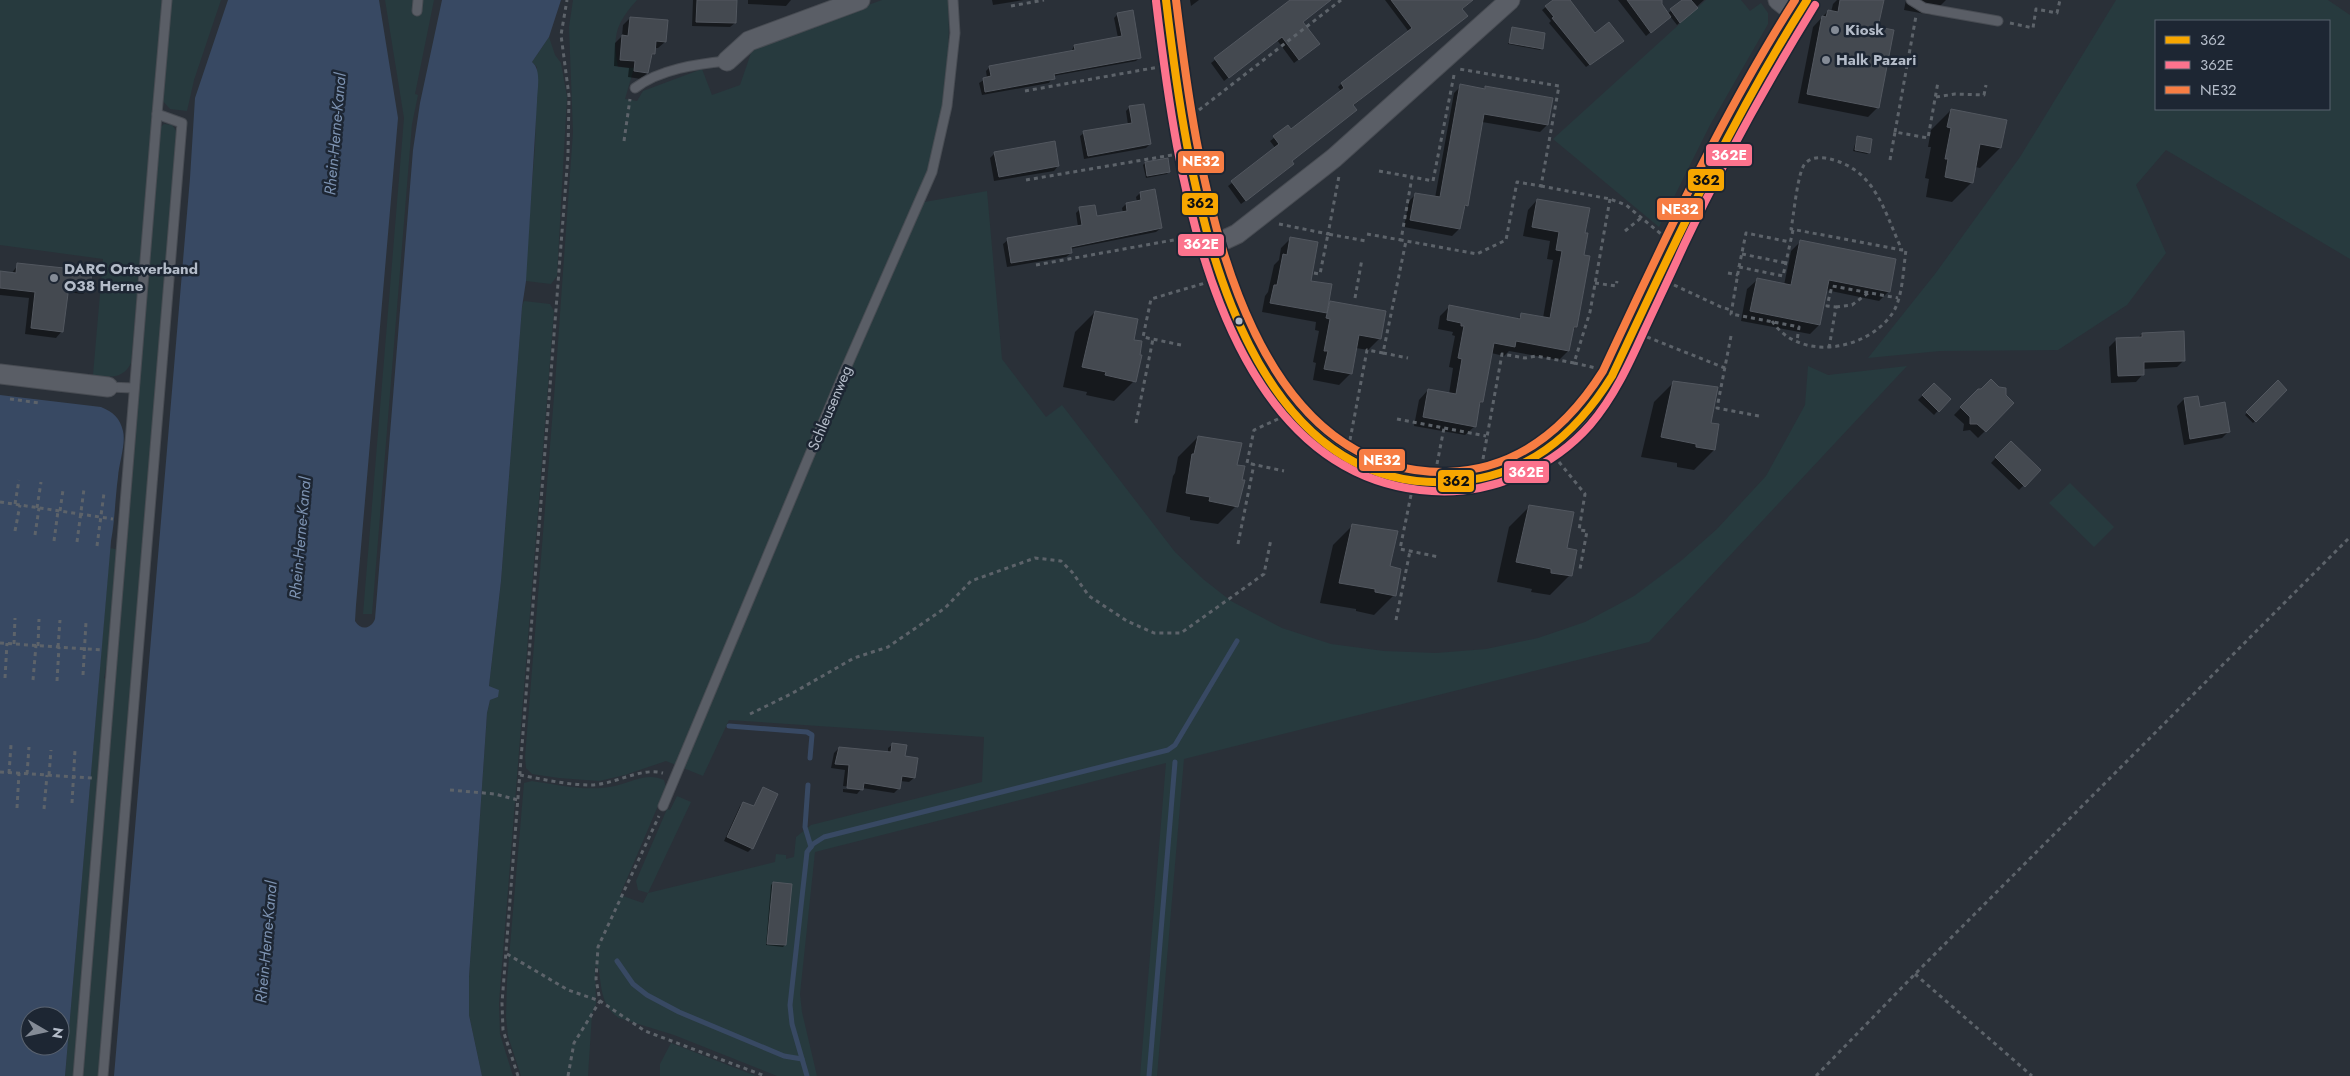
<svg xmlns="http://www.w3.org/2000/svg" width="2350" height="1076" font-family="Jost,sans-serif">
<rect width="100%" height="100%" fill="#2a3038"/>
<g fill="#273a3e" fill-rule="evenodd">
<path d="M0 0H163L131 363C123 380 108 377 93 375L103 259 0 245Z"/>
<polygon points="171,0 221,0 194,80 187,111 170,109 162,100"/>
<polygon points="385,0 434,0 415,94 418,95 412,124 372,614 363,614 404,118"/>
<path d="M573 0H637C616 23 612 36 618 67L634 68 625 99 637 101 643 91 702 69 712 95 740 85 753 47 882 0H948C951 54 945 113 930 165 926 178 918 191 913 204L987 191 1002 359 1046 417 1062 405 1175 552 1203 579 1231 601 1282 628 1331 644 1384 651 1436 653 1486 649 1538 638 1585 622 1634 596 1682 560 1717 529 1766 476 1805 405 1808 366 1828 375 1907 366 1649 642 1184 759 1157 1076H1140L1166 763 815 852 800 994 802 1012 817 1076H777L674 1035 619 1018C602 1007 601 988 599 969L595 966 596 1004 592 1014 588 1076H521L508 1036 506 1017 507 981 524 783 532 781C558 785 589 792 615 786 631 782 648 772 664 780L666 787 620 895 643 903 648 893 638 890 636 881 667 809 670 810 677 796 691 802 648 893 775 862 776 854 786 855V859L794 857 796 837 811 825 982 782 984 737 729 720 703 776 666 761 625 775 599 781 559 778 532 774 526 768 525 757 555 384 573 132 569 27Z"/>
<polygon points="1706,0 1741,0 1750,11 1761,3 1768,13 1768,24 1710,125 1659,227 1553,139"/>
<path d="M2116 0H2328L2350 15V259L2166 150 2136 185 2166 253 2127 305 2058 350 1940 351 1868 358 1935 274 2020 157ZM2156 21H2329V109H2156Z"/>
<polygon points="549,37 555,55 561,63 567,97 557,276 551,284 526,281 525,275 535,146 537,73 537,67 532,62"/>
<polygon points="164,124 172,125 177,132 99,1076 81,1076 160,128"/>
<polygon points="524,301 550,304 554,311 499,1003 500,1034 513,1076 482,1076 469,1015 469,977 487,713 490,700 498,697 498,690 489,686 501,581 522,307"/>
<polygon points="2070,483 2114,527 2094,547 2049,503"/>
<polygon points="110,548 120,550 111,663 106,668 104,678 107,681 74,1076 65,1076"/>
<polygon points="671,1043 756,1076 660,1076 660,1064"/>
</g>
<g fill="#384963" fill-rule="evenodd">
<path d="M228 0H379L398 118 356 605 355 621C361 631 371 629 375 619L413 150 420 103 442 0H561L549 37 532 62C542 70 537 90 537 102L526 281 522 307 501 581 489 686 499 690 498 697 490 700 487 713 469 977V1015L482 1076H114L190 178 195 98Z"/>
<path d="M0 395 101 407C113 412 120 418 123 431 126 444 119 463 118 477 115 499 115 520 111 541L65 1076H0ZM30 1016H60V1046H30Z"/>
</g>
<g fill="#0007">
<polygon points="693,0 735,0 735,23 730,27 692,26"/>
<polygon points="748,0 791,0 786,6 748,4"/>
<polygon points="992,0 1024,0 993,5"/>
<polygon points="1190,0 1199,0 1191,6"/>
<polygon points="1292,0 1330,0 1302,22 1314,48 1294,63 1277,40 1224,81 1211,63"/>
<polygon points="1385,0 1473,0 1291,161 1293,164 1289,168 1241,204 1228,186 1276,149 1270,141 1288,127 1290,131 1341,91 1338,87 1341,84 1409,32"/>
<polygon points="1555,0 1568,0 1595,35 1618,45 1586,67 1549,23 1551,21 1542,10"/>
<polygon points="1618,0 1652,0 1667,14 1684,0 1704,0 1677,25 1670,16 1646,36"/>
<polygon points="1837,0 1870,0 1877,28 1892,31 1877,108 1868,117 1798,103 1813,27 1828,11 1831,12 1833,4"/>
<polygon points="1906,0 1946,0 1931,15 1904,10"/>
<polygon points="1118,14 1140,57 1136,61 1053,76 1049,83 982,95 979,83 987,78 986,71 990,67 1071,52 1074,46 1118,38 1114,18"/>
<polygon points="630,18 665,42 658,48 655,48 654,54 650,57 648,72 641,79 628,77 629,68 614,66 615,43 622,36 623,25"/>
<polygon points="1513,29 1542,48 1540,50 1508,44"/>
<polygon points="1461,86 1483,90 1486,87 1552,99 1547,125 1540,132 1482,122 1467,205 1463,209 1459,229 1452,236 1404,227 1409,201 1416,194 1435,198 1454,93"/>
<polygon points="1130,107 1150,144 1146,148 1084,159 1080,136 1084,133 1128,125 1126,111"/>
<polygon points="1951,110 2000,148 1980,168 1975,167 1972,182 1952,202 1926,197 1929,179 1925,178 1931,147 1928,147 1931,130"/>
<polygon points="1857,137 1869,152 1867,154 1853,151"/>
<polygon points="995,153 1058,166 1054,171 994,181 990,158"/>
<polygon points="1167,159 1169,172 1167,174 1146,178 1143,165 1145,163"/>
<polygon points="1140,193 1161,228 1156,232 1070,249 1071,253 1066,257 1007,267 1003,244 1008,240 1078,227 1076,213 1080,209 1096,218 1123,213 1122,208 1126,204 1137,202 1136,197"/>
<polygon points="1537,200 1584,234 1576,327 1572,331 1568,351 1559,360 1509,351 1504,356 1491,353 1482,402 1478,406 1475,426 1465,435 1414,426 1419,400 1428,390 1449,394 1453,368 1449,367 1455,336 1452,335 1453,332 1438,329 1440,316 1450,306 1517,319 1522,315 1543,318 1553,260 1547,259 1550,241 1523,236 1528,210"/>
<polygon points="1291,238 1309,282 1327,305 1330,302 1380,338 1368,350 1356,348 1351,373 1339,385 1313,380 1316,363 1313,362 1319,331 1315,330 1316,322 1262,312 1265,296 1268,292 1274,265 1279,260 1281,248"/>
<polygon points="1801,241 1889,291 1879,301 1826,290 1819,325 1810,334 1741,321 1747,289 1757,280 1784,285 1791,251"/>
<polygon points="18,265 89,287 83,294 67,292 62,331 56,338 25,334 29,298 0,295 0,272 11,274"/>
<polygon points="1095,312 1133,341 1134,381 1114,401 1086,395 1087,392 1063,387 1075,332"/>
<polygon points="2142,334 2184,360 2177,367 2143,369 2143,374 2136,382 2111,383 2109,347 2117,339 2138,338"/>
<polygon points="1674,382 1710,424 1714,450 1694,470 1677,467 1677,463 1641,457 1654,402"/>
<polygon points="2278,382 2286,390 2253,423 2245,415"/>
<polygon points="1934,384 1949,399 1934,415 1918,400"/>
<polygon points="1978,390 2005,395 2013,403 1978,438 1970,430 1963,431 1964,424 1954,415"/>
<polygon points="2197,397 2199,408 2229,431 2222,438 2184,445 2177,406 2184,399"/>
<polygon points="1198,437 1236,466 1238,504 1218,524 1190,520 1190,517 1166,512 1173,476 1175,473 1178,457"/>
<polygon points="2011,442 2039,470 2019,490 1991,463"/>
<polygon points="1529,507 1565,549 1570,575 1550,595 1531,592 1532,589 1497,582 1509,527"/>
<polygon points="1353,525 1394,595 1374,615 1356,611 1356,609 1320,603 1333,545"/>
<polygon points="893,744 904,757 916,759 914,778 909,782 900,781 899,788 894,793 862,788 857,794 843,792 843,789 860,790 860,788 843,786 845,770 831,768 834,753 839,748 888,753 888,748"/>
<polygon points="763,789 777,795 752,848 748,852 724,841 740,806 744,803 753,807"/>
<polygon points="773,883 785,945 783,947 766,945 771,885"/>
</g>
<g fill="none" stroke-linecap="round" stroke-linejoin="round">
<g stroke="#384963" stroke-width="5">
<polyline points="729,726 807,732 812,735 810,758"/>
<polyline points="808,785 805,827 811,847"/>
<polyline points="617,961 633,984 647,995 679,1012 784,1056 802,1059"/>
<polyline points="807,1076 792,1024 790,1005 807,852 813,844 824,837 1168,750 1175,745 1237,641"/>
<polyline points="1149,1076 1175,762"/>
</g>
</g>
<g fill="#444950" stroke="#52575f">
<polygon points="697,0 737,0 736,23 696,22"/>
<polygon points="1290,0 1331,0 1303,22 1320,44 1299,60 1282,37 1229,78 1214,58"/>
<polygon points="1391,0 1473,0 1462,9 1468,16 1353,105 1357,110 1292,161 1294,164 1246,201 1231,181 1279,144 1273,136 1288,125 1291,129 1344,88 1341,83 1412,28"/>
<polygon points="1553,0 1570,0 1595,33 1609,22 1624,41 1590,65 1552,18 1554,17 1545,6"/>
<polygon points="1627,0 1662,0 1662,4 1671,17 1651,33"/>
<polygon points="1682,0 1691,0 1698,8 1680,23 1670,9"/>
<polygon points="1840,0 1884,0 1878,27 1894,30 1879,108 1807,94 1822,16 1826,17 1828,10 1838,12"/>
<polygon points="1133,10 1141,58 1054,74 1055,79 985,92 983,78 991,76 989,66 1075,50 1074,45 1122,36 1117,13"/>
<polygon points="630,17 668,20 666,42 656,41 655,54 652,54 648,73 634,71 635,61 620,60 622,35 628,36"/>
<polygon points="1512,27 1545,33 1543,49 1509,43"/>
<polygon points="1460,84 1485,89 1485,86 1553,98 1548,125 1484,114 1468,206 1465,205 1460,229 1410,220 1415,193 1440,197"/>
<polygon points="1144,104 1151,144 1088,156 1083,131 1132,123 1129,106"/>
<polygon points="1951,109 2007,120 2001,148 1980,144 1973,183 1945,177 1948,159 1945,159 1951,128 1947,127"/>
<polygon points="1857,136 1872,139 1870,153 1855,150"/>
<polygon points="1055,141 1059,166 999,177 994,152"/>
<polygon points="1168,158 1170,172 1147,176 1145,162"/>
<polygon points="1155,189 1162,228 1071,247 1072,253 1011,263 1007,238 1082,225 1079,207 1095,205 1097,216 1127,211 1126,203 1141,200 1140,192"/>
<polygon points="1537,199 1590,208 1585,233 1588,233 1584,255 1590,256 1577,327 1574,327 1569,351 1516,341 1515,347 1494,343 1483,402 1480,402 1476,427 1423,417 1428,389 1456,394 1462,359 1458,358 1464,326 1461,326 1461,323 1447,320 1449,305 1520,319 1521,313 1550,318 1562,251 1556,250 1559,232 1532,227"/>
<polygon points="1290,237 1318,242 1311,281 1332,284 1327,313 1270,303 1274,285 1277,285 1283,254 1287,255"/>
<polygon points="1800,240 1896,259 1890,292 1829,280 1820,325 1750,311 1757,278 1791,285"/>
<polygon points="17,263 92,271 90,288 69,286 63,332 31,328 35,292 0,288 0,271 16,273"/>
<polygon points="1330,301 1386,311 1381,339 1359,335 1352,374 1324,369 1328,351 1324,351 1330,319 1326,318"/>
<polygon points="1095,311 1138,319 1134,340 1142,341 1140,355 1142,355 1136,382 1105,375 1106,372 1082,367"/>
<polygon points="2184,331 2185,361 2144,362 2144,375 2118,376 2116,338 2142,337 2142,333"/>
<polygon points="1991,379 1999,387 2006,388 2006,395 2014,403 1986,432 1977,424 1970,424 1970,417 1960,407 1978,389 1981,389"/>
<polygon points="2278,380 2287,390 2256,422 2246,412"/>
<polygon points="1673,381 1718,387 1711,423 1719,424 1715,450 1696,447 1696,444 1661,437"/>
<polygon points="1934,383 1951,399 1939,412 1922,395"/>
<polygon points="2198,396 2200,407 2225,402 2230,432 2190,439 2184,398"/>
<polygon points="1198,436 1242,443 1237,465 1245,466 1242,480 1245,480 1238,507 1209,501 1210,497 1186,493 1192,454 1194,454"/>
<polygon points="2011,441 2041,470 2025,487 1995,457"/>
<polygon points="1529,505 1574,512 1567,548 1577,550 1572,576 1551,573 1551,569 1516,562"/>
<polygon points="1352,524 1398,531 1390,566 1401,569 1396,596 1375,592 1375,589 1339,583"/>
<polygon points="892,743 907,745 905,756 918,758 915,778 902,776 900,789 864,783 863,790 847,788 849,765 835,764 839,747 891,752"/>
<polygon points="763,787 778,794 753,849 727,837 743,802 754,806"/>
<polygon points="773,882 792,884 786,945 767,944"/>
</g>
<g fill="none" stroke-linecap="round" stroke-linejoin="round">
<defs>
<g id="service">
<polyline points="1911,0 1924,8 1998,21"/>
<polyline points="417,11 418,0"/>
<path d="M635 88C660 69 697 64 727 61"/>
<polyline points="157,114 167,0"/>
<polyline points="108,387 134,388"/>
<polyline points="663,806 843,375 932,172 947,106 955,33 953,0"/>
<polyline points="78,1076 157,114 182,123 103,1076"/>
</g>
<g id="minor">
<path d="M1166 0C1180 119 1195 237 1251 345 1279 400 1315 449 1375 470 1402 479 1432 484 1460 481 1532 470 1576 439 1612 376 1672 248 1729 118 1807 0"/>
<polyline points="1778,0 1797,15"/>
<polyline points="727,61 749,41 860,0"/>
<polyline points="1209,247 1237,234 1334,158 1510,0"/>
<polyline points="0,374 108,387"/>
</g>
</defs>
<use href="#service" stroke="#484c53" stroke-width="11"/>
<use href="#minor" stroke="#484c53" stroke-width="21"/>
<g stroke="#5d636a" stroke-width="3" stroke-dasharray="4 4" stroke-linecap="butt">
<polyline points="1011,6 1044,0"/>
<polyline points="2010,23 2033,28 2036,9 2057,13 2060,0"/>
<polyline points="1454,75 1433,181 1412,177 1401,240 1477,254 1506,240 1517,182 1541,186 1559,86 1459,69"/>
<polyline points="1025,91 1159,67"/>
<polyline points="1936,97 1955,94 1984,95 1986,85"/>
<polyline points="1199,110 1341,0"/>
<polyline points="1895,132 1916,16"/>
<polyline points="624,141 630,99"/>
<polyline points="1890,160 1895,132 1928,138 1938,82"/>
<polyline points="1379,171 1412,177"/>
<polyline points="1026,180 1172,155"/>
<polyline points="1541,186 1610,199 1626,205 1661,234"/>
<polyline points="1279,224 1328,234 1339,176"/>
<polyline points="1793,230 1783,276 1739,267 1731,314 1799,327 1797,341"/>
<polyline points="1625,231 1641,218"/>
<polyline points="1367,234 1401,240"/>
<polyline points="1742,254 1786,263"/>
<polyline points="1036,265 1190,237"/>
<polyline points="1739,267 1746,233 1790,242"/>
<polyline points="1314,273 1320,274 1328,234 1366,241"/>
<polyline points="1728,273 1738,275"/>
<polyline points="1595,283 1616,286 1617,281"/>
<polyline points="1674,285 1721,307 1731,310"/>
<polyline points="1355,298 1362,259"/>
<polyline points="1836,307 1852,305 1868,293"/>
<path d="M1772 321C1799 362 1866 351 1892 314 1903 298 1903 270 1906 250H1902L1791 229C1794 214 1797 177 1804 165 1809 158 1817 157 1825 158 1875 167 1883 209 1902 250"/>
<polyline points="1731,336 1717,408 1759,416"/>
<polyline points="1647,337 1725,368"/>
<polyline points="1181,345 1143,337 1151,299 1205,283"/>
<polyline points="1829,348 1836,307 1827,306 1832,286 1898,298"/>
<polyline points="1383,353 1408,358"/>
<polyline points="1574,363 1596,368"/>
<polyline points="10,399 40,403"/>
<polyline points="1278,419 1254,430 1247,463 1284,471"/>
<polyline points="1397,419 1486,436"/>
<polyline points="1136,423 1153,339"/>
<polyline points="1350,440 1367,350 1383,353 1406,241"/>
<polyline points="1483,459 1502,354 1525,358 1536,356 1574,363 1590,312 1610,199"/>
<polyline points="1559,462 1585,494 1579,530 1587,531 1580,569"/>
<polyline points="1437,464 1444,428"/>
<polyline points="1411,495 1400,549 1439,557"/>
<polyline points="0,502 113,519"/>
<polyline points="15,504 19,480"/>
<polyline points="37,508 41,482"/>
<polyline points="60,511 63,490"/>
<polyline points="15,531 20,505"/>
<polyline points="35,535 39,508"/>
<polyline points="54,541 58,511"/>
<polyline points="77,542 84,489"/>
<polyline points="1238,544 1254,464"/>
<polyline points="97,546 104,493"/>
<polyline points="1396,620 1410,551"/>
<polyline points="0,643 102,650"/>
<polyline points="14,644 15,618"/>
<polyline points="38,646 39,619"/>
<polyline points="58,647 60,620"/>
<polyline points="83,675 86,622"/>
<polyline points="5,678 7,643"/>
<polyline points="33,680 36,645"/>
<polyline points="57,681 59,647"/>
<polyline points="750,714 791,694 854,658 888,647 945,608 971,581 1035,558 1061,561 1072,572 1089,596 1127,621 1154,633 1181,633 1264,574 1271,539"/>
<polyline points="0,772 92,778"/>
<polyline points="9,773 11,745"/>
<polyline points="27,774 29,747"/>
<polyline points="49,775 51,750"/>
<path d="M520 775C542 779 567 785 590 785 615 785 639 767 663 773"/>
<polyline points="450,790 495,794 518,800"/>
<polyline points="72,803 75,750"/>
<polyline points="17,808 19,773"/>
<polyline points="44,809 47,775"/>
<polyline points="507,954 568,990 600,1001 645,1031 765,1076"/>
<polyline points="1915,974 2032,1076"/>
<polyline points="518,1076 503,1030 502,1003 568,155 569,96 561,35 567,0"/>
<polyline points="568,1076 574,1043 600,1001 596,979 598,947 659,816"/>
<polyline points="1816,1076 1915,974 2350,537"/>
</g>
<use href="#service" stroke="#5a5e66" stroke-width="9"/>
<use href="#minor" stroke="#5a5e66" stroke-width="19"/>
<defs>
<path id="bus-1" d="M1166 0C1185 161 1227 494 1451 482 1525 478 1575 436 1612 376 1672 248 1731 120 1807 0"/>
<path id="bus-2" d="M1156 1C1176 168 1215 478 1432 491 1490 495 1551 469 1590 425 1614 397 1629 364 1644 331 1657 303 1671 274 1684 245 1723 162 1767 83 1815 5"/>
<path id="bus-3" d="M1176 0C1195 156 1234 476 1447 472 1518 470 1567 428 1603 371 1662 245 1720 118 1795 0"/>
</defs>
<use href="#bus-1" stroke="#1d2633" stroke-width="11"/>
<use href="#bus-2" stroke="#1d2633" stroke-width="11"/>
<use href="#bus-3" stroke="#1d2633" stroke-width="11"/>
<use href="#bus-1" stroke="#f7a600" stroke-width="8"/>
<use href="#bus-2" stroke="#fc738d" stroke-width="8"/>
<use href="#bus-3" stroke="#f77d43" stroke-width="8"/>
</g>
<g fill="#848b96" stroke="#1d2633" stroke-width="2">
<circle cx="1835" cy="30" r="5"/>
<circle cx="1826" cy="60" r="5"/>
<circle cx="54" cy="278" r="5"/>
</g>
<circle fill="#b4bcc9" stroke="#1d2633" stroke-width="2" cx="1239" cy="321" r="4.5"/>
<g text-anchor="middle" dominant-baseline="central" stroke-width="5" stroke-linejoin="round" paint-order="stroke">
<g font-size="15" font-weight="bold" fill="#b4bcc9" stroke="#1d2633" text-anchor="start">
<text x="1845" y="30">Kiosk</text>
<text x="1836" y="60">Halk Pazari</text>
<text x="64" y="269">DARC Ortsverband<tspan x="64" dy="17">O38 Herne</tspan></text>
</g>
<g font-size="15" fill="#b4bcc9" stroke="#1d2633">
<text transform="translate(830 408) rotate(-67)">Schleusenweg</text>
</g>
<g font-size="16" font-style="italic" fill="#7c92b1" stroke="#1d2633">
<text transform="translate(335 134) rotate(-85)">Rhein-Herne-Kanal</text>
<text transform="translate(300 538) rotate(-85)">Rhein-Herne-Kanal</text>
<text transform="translate(266 942) rotate(-85)">Rhein-Herne-Kanal</text>
</g>
</g>
<g stroke="#1d2633" stroke-width="2">
<rect x="1705" y="143" width="48" height="24" rx="5" fill="#fc738d"/>
<rect x="1177" y="150" width="48" height="24" rx="5" fill="#f77d43"/>
<rect x="1687" y="168" width="38" height="24" rx="5" fill="#f7a600"/>
<rect x="1181" y="192" width="38" height="24" rx="5" fill="#f7a600"/>
<rect x="1656" y="197" width="48" height="24" rx="5" fill="#f77d43"/>
<rect x="1177" y="233" width="48" height="24" rx="5" fill="#fc738d"/>
<rect x="1358" y="448" width="48" height="24" rx="5" fill="#f77d43"/>
<rect x="1503" y="460" width="47" height="24" rx="5" fill="#fc738d"/>
<rect x="1437" y="469" width="38" height="24" rx="5" fill="#f7a600"/>
</g>
<g font-size="14" text-anchor="middle" font-weight="bold" fill="#fff">
<text x="1729" y="160">362E</text>
<text x="1201" y="166">NE32</text>
<text x="1680" y="214">NE32</text>
<text x="1201" y="249">362E</text>
<text x="1382" y="465">NE32</text>
<text x="1526" y="477">362E</text>
</g>
<g font-size="14" text-anchor="middle" font-weight="bold" fill="#111">
<text x="1706" y="185">362</text>
<text x="1200" y="208">362</text>
<text x="1456" y="486">362</text>
</g>
<rect x="2155" y="20" width="175" height="90" fill="#1d2633" stroke="#59626f"/>
<rect x="2165" y="36" width="25" height="8" fill="#f7a600" stroke="#59626f"/>
<text x="2200" y="45" font-size="15" fill="#b4bcc9">362</text>
<rect x="2165" y="61" width="25" height="8" fill="#fc738d" stroke="#59626f"/>
<text x="2200" y="70" font-size="15" fill="#b4bcc9">362E</text>
<rect x="2165" y="86" width="25" height="8" fill="#f77d43" stroke="#59626f"/>
<text x="2200" y="95" font-size="15" fill="#b4bcc9">NE32</text>
<g transform="translate(45 1031) rotate(99)"><circle r="24" fill="#1d2633" stroke="#59626f"/>
<path d="M0-4L9 19L0 12L-9 19Z" fill="#848b96"/>
<text y="-8" font-size="14" font-weight="bold" text-anchor="middle" fill="#b4bcc9">N</text>
</g>
</svg>
